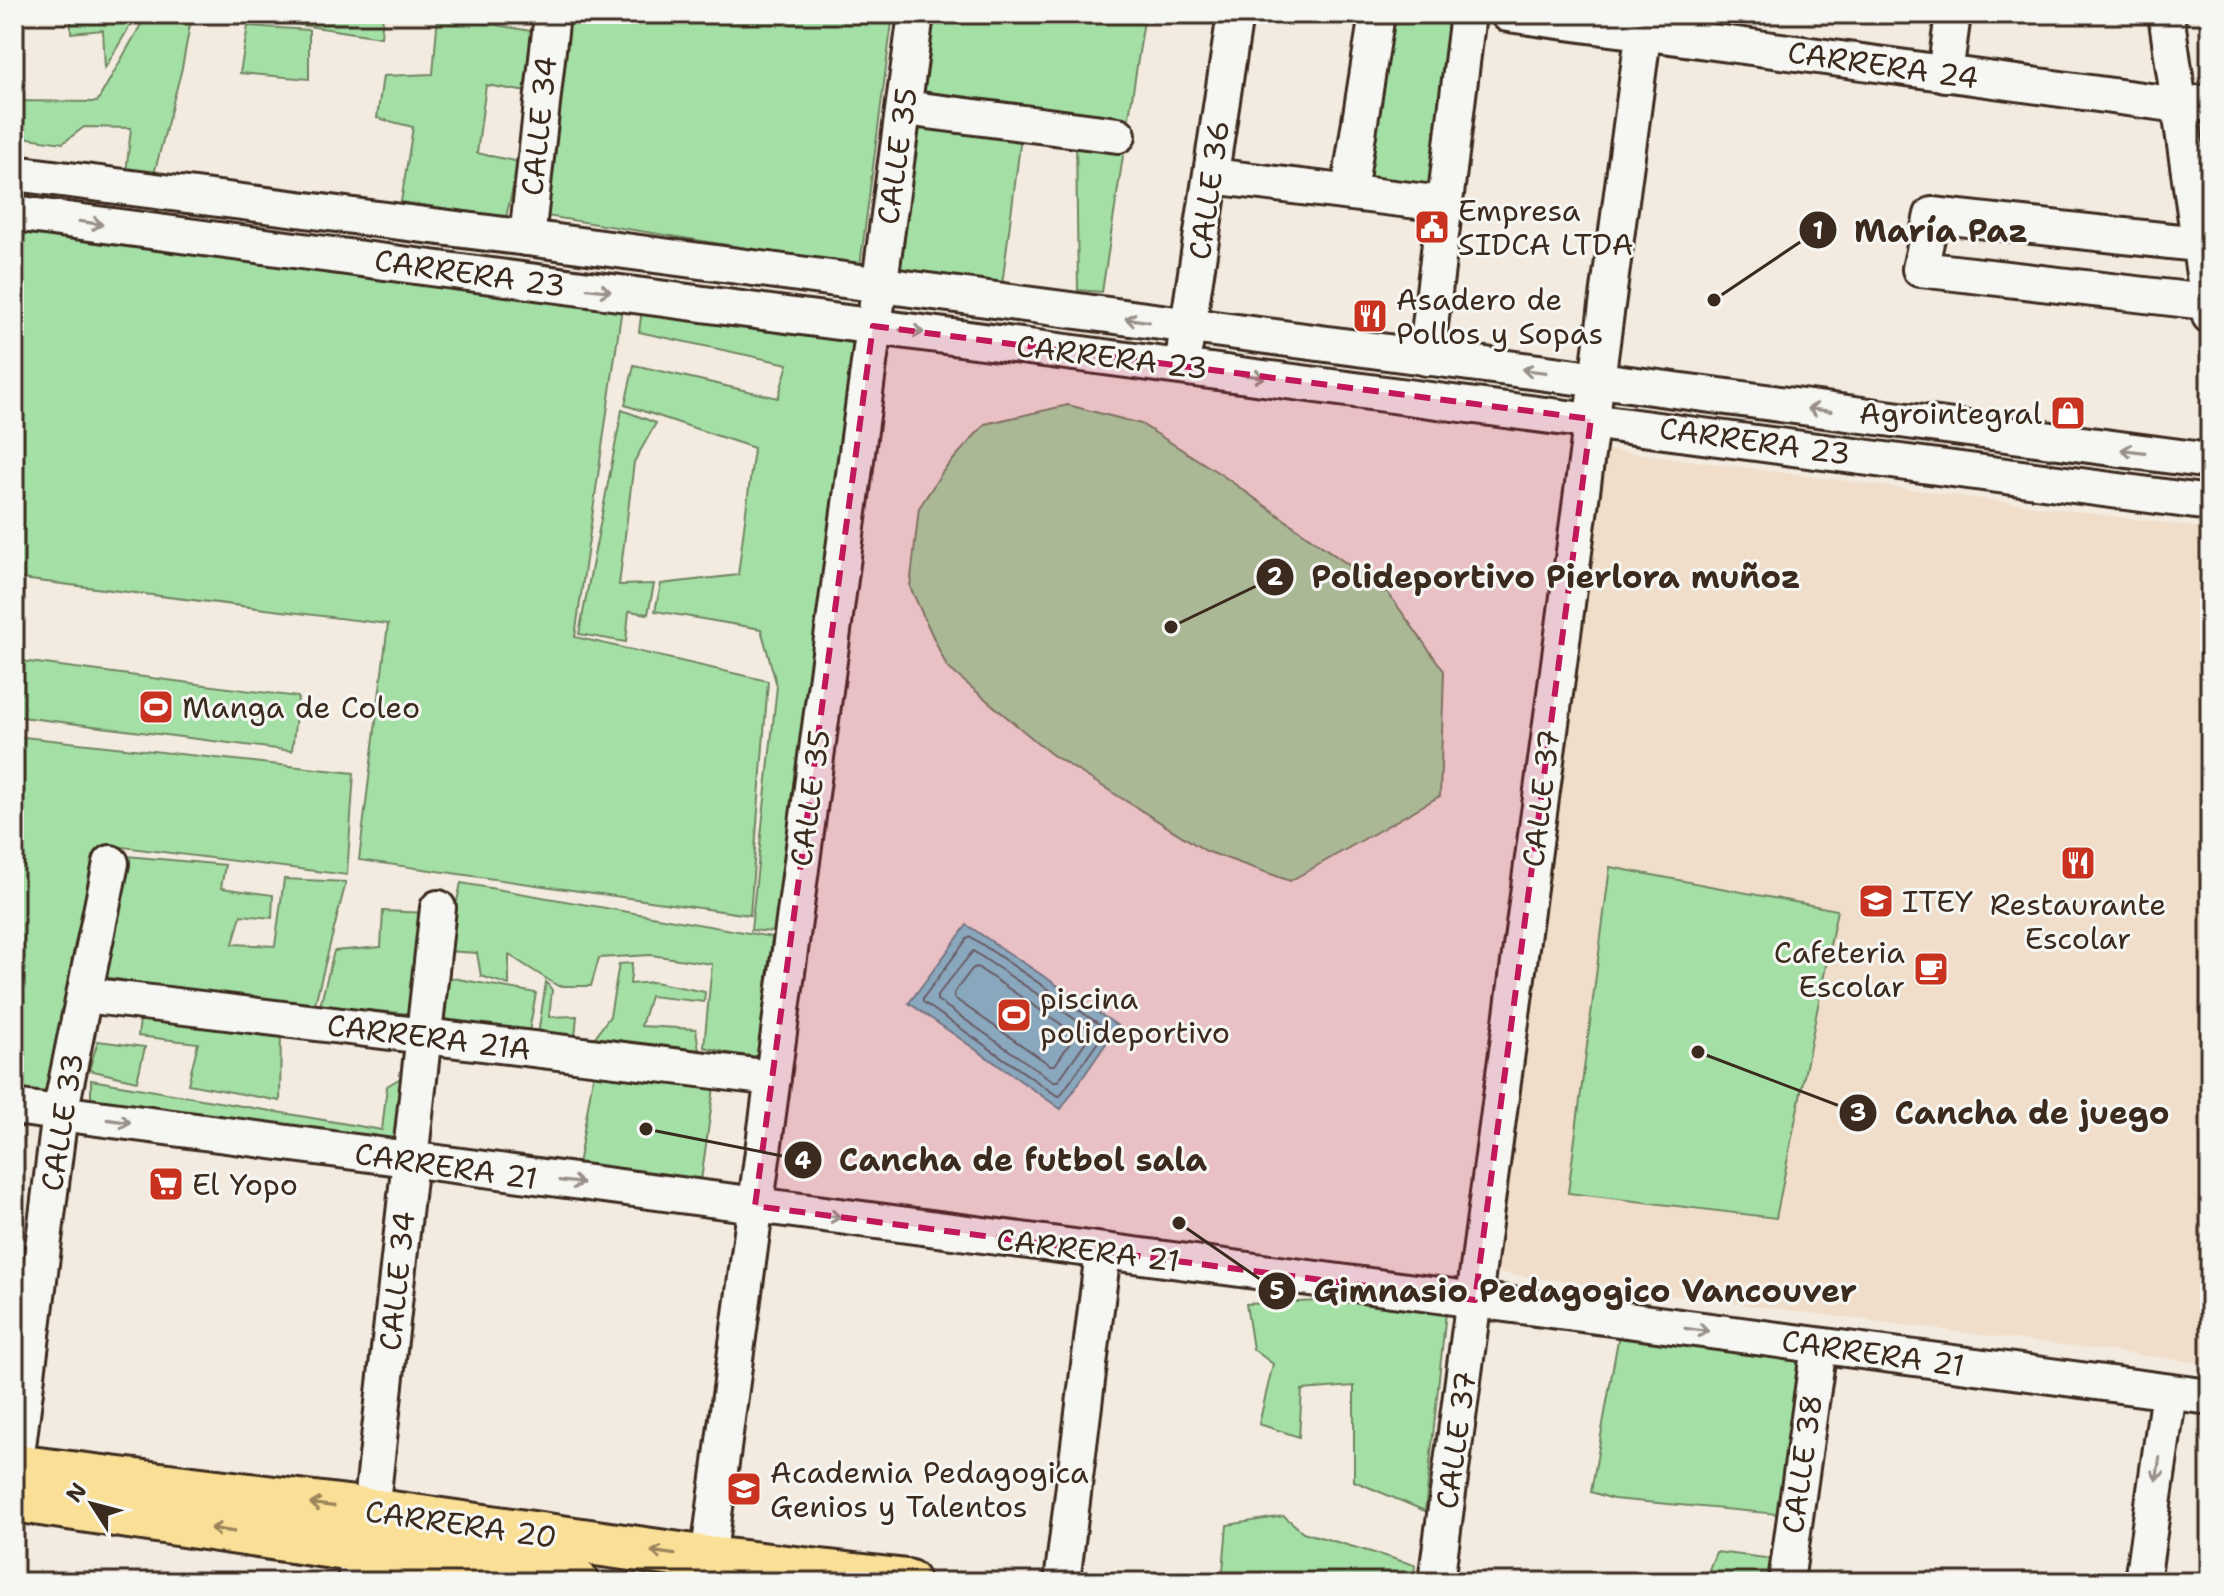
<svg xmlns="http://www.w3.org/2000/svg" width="2224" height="1596" font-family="'Shantell Sans',sans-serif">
<rect width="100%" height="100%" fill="#f3ebe0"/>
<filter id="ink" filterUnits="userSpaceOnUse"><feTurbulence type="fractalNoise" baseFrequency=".0125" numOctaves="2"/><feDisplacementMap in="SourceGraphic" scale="16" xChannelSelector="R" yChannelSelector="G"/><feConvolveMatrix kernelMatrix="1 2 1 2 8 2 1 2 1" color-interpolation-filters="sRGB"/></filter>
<g filter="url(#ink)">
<polygon fill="#f0deca" points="1597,448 2210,529 2210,1364 1498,1273"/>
<g fill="#a4e0a6" stroke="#708562" stroke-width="2">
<polygon points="71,14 107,14 134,19 105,68 103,30 71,33"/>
<polygon points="147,14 192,14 182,68 153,178 126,174 131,128 84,127 63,143 14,136 14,101 97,102"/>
<polygon points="254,14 383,14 381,37 254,18"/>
<polygon points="438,14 454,14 454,18 537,32 527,92 486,85 477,153 519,162 506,217 401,202 413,127 377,118 383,76 433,74"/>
<polygon points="568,14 673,14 686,17 687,14 893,14 860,266 546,216"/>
<polygon points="929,14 1145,14 1102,292 1078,290 1076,138 1021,137 1002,285 894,273"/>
<polygon points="1386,14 1460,17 1441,187 1368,180"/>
<polygon points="248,26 309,30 309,79 240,73"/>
<polygon points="14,229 622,307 575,637 768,681 750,915 359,860 388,624 14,578"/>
<polygon points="642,309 860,340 774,932 751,930 777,686 761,629 655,611 661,584 738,575 754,448 625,405 634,365 778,398 788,364 639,332"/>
<polygon points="1068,405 1141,424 1222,475 1388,593 1444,671 1440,796 1290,881 1206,851 1051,754 947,667 910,587 919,508 943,471 985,424"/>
<polygon points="622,410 656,423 634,462 619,585 654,584 648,614 629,611 626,642 579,634"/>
<polygon points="14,660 298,697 292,751 14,716"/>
<polygon points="14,736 354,773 347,875 107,845 54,1097 14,1091"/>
<polygon points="115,855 225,865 221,888 273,895 272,918 241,915 233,944 275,946 284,879 346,882 313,1011 93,975"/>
<polygon points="1610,867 1837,910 1776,1218 1568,1193"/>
<polygon points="461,883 772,937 757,1060 704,1047 712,964 651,955 599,958 591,986 558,986 509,955 509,985 481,976 477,953 446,951"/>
<polygon points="383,911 428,913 412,1014 320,1006 334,951 381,947"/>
<polygon points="632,963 630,984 654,982 705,992 704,1002 650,996 641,1026 696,1029 700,1058 537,1041 546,982 552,990 549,1017 577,1016 575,1038 595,1037 610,1016 619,964"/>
<polygon points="447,977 536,993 528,1037 440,1020"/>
<polygon points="141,1012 281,1027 280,1101 188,1084 198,1043 138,1036"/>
<polygon points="98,1041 145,1047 137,1081 89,1070"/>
<polygon points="594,1071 714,1087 700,1188 577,1171"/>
<polygon points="404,1076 394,1143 91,1105 91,1080 382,1130 387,1086"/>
<polygon points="1345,1300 1446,1312 1425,1511 1354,1481 1354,1386 1302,1390 1299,1437 1259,1424 1273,1364 1253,1349 1246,1304"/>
<polygon points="1619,1334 1805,1361 1783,1472 1778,1514 1613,1499 1591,1492"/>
<polygon points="1284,1516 1303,1532 1415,1565 1413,1582 1222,1582 1227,1525"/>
<polygon points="1716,1552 1783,1560 1779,1582 1704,1582"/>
</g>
<polygon fill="#7cccd6" stroke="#628b8c" stroke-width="2" points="967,925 1118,1026 1061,1109 909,1003"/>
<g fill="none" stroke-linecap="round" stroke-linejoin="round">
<g stroke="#556b68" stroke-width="2">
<polygon points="971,937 1105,1028 1105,1032 1060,1096 1056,1095 923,1002 923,998 967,939"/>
<polygon points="973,951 1091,1030 1091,1034 1058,1081 1053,1081 937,1000 937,996"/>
<polygon points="977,967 1074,1033 1074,1037 1055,1065 1050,1065 954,998 954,993 972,969"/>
</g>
<defs>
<g id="minor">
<polyline points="1508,14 2179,105 2210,102"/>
<polyline points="2166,14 2210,316"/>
<polyline points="1945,74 1953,14"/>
<polyline points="904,108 1118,135"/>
<polyline points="14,173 527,238 2210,461"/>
<polyline points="1211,176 1443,204"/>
<polyline points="1349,191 1377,14"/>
<polyline points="14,213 2210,503"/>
<polyline points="527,238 552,14"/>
<polyline points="2198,244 1932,215 1920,269 2206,302"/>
<polyline points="1185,346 1235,14"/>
<polyline points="1426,358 1468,14"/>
<polyline points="85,995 773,1078"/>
<polyline points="14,1107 2210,1397"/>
<polyline points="14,1478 60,1113 111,863"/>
<polyline points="371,1511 438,908"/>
<polyline points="355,1582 359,1551"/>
<polyline points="705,1582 916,14"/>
<polyline points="1062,1582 1103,1252"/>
<polyline points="1436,1582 1646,14"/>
<polyline points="1786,1582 1819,1346"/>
<polyline points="2142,1582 2169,1392"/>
</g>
<g id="major">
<polyline points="14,1467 371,1511 708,1559 907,1582"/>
<polyline points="14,1499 576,1582"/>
</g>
</defs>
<use href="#minor" stroke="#3b2a1e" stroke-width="40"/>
<use href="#major" stroke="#3b2a1e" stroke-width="50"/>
<use href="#minor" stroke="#f6f6f2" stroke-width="34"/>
<use href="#major" stroke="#fadf96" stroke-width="44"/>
</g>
<defs><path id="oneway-shaft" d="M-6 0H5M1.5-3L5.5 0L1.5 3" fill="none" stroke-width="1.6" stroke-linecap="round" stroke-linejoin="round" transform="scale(2)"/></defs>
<g stroke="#989088">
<use href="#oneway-shaft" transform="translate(91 223) rotate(8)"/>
<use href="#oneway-shaft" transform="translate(599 290) rotate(7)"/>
<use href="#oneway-shaft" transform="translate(1137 320) rotate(-172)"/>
<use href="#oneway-shaft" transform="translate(912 331) rotate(7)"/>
<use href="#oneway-shaft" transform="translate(1534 371) rotate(-173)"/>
<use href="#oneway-shaft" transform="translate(1253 376) rotate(7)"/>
<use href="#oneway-shaft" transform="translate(1819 410) rotate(-173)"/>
<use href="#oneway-shaft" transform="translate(2133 451) rotate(-173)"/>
<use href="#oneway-shaft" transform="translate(119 1121) rotate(8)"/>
<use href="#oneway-shaft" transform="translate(571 1182) rotate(7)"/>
<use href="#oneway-shaft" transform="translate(829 1216) rotate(7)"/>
<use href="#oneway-shaft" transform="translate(1697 1330) rotate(8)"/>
<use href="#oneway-shaft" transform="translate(2158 1469) rotate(98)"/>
</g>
<g stroke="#9a845a">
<use href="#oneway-shaft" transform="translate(322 1505) rotate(-173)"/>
<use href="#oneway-shaft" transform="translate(222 1530) rotate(-171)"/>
<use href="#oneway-shaft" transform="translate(663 1553) rotate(-172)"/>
</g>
</g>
<path fill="#c2185b" fill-opacity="0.2" stroke="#c2185b" stroke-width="6" stroke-dasharray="16 10" stroke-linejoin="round" d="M873 326 1591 419 1475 1300 755 1206Z"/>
<defs>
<symbol id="civic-square" viewBox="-11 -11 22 22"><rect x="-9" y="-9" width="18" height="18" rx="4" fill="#c8321e" stroke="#f6f6f2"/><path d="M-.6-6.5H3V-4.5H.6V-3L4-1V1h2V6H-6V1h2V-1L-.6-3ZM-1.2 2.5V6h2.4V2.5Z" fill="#fff"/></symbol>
<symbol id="restaurant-square" viewBox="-11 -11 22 22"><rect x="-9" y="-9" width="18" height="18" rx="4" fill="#c8321e" stroke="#f6f6f2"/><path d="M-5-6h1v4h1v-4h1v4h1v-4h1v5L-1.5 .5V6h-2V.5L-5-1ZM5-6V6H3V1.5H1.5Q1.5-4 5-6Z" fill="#fff"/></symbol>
<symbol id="shop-square" viewBox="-11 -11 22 22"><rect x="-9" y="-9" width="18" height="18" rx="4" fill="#c8321e" stroke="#f6f6f2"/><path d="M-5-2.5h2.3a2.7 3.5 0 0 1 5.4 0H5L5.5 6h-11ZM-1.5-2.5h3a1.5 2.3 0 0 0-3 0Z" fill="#fff"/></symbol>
<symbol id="stadium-square" viewBox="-11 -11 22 22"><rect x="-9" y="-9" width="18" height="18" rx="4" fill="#c8321e" stroke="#f6f6f2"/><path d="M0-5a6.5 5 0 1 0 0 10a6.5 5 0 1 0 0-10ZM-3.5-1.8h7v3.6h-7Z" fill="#fff"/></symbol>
<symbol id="school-square" viewBox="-11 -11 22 22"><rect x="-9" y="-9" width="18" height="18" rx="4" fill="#c8321e" stroke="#f6f6f2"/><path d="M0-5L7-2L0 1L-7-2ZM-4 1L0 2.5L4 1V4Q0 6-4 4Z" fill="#fff"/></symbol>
<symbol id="cafe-square" viewBox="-11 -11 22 22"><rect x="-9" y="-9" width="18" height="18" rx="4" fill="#c8321e" stroke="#f6f6f2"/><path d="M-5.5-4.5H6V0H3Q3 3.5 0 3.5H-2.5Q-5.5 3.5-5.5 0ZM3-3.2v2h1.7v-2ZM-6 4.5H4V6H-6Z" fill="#fff"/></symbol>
<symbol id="supermarket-square" viewBox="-11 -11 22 22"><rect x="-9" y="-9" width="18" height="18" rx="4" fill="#c8321e" stroke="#f6f6f2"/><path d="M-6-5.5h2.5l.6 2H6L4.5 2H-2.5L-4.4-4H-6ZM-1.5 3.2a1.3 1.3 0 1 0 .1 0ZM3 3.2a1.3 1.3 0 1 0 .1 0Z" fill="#fff"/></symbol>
</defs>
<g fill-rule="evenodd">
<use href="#civic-square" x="1412" y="207" width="40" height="40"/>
<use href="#restaurant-square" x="1350" y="296" width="40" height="40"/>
<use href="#shop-square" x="2048" y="393" width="40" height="40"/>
<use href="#stadium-square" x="136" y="687" width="40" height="40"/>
<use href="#restaurant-square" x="2058" y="843" width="40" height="40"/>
<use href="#school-square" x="1856" y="881" width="40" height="40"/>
<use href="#cafe-square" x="1911" y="949" width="40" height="40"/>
<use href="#stadium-square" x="994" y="995" width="40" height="40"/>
<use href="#supermarket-square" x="146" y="1164" width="40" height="40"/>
<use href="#school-square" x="724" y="1469" width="40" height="40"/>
</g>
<g text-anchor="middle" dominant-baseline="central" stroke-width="6" stroke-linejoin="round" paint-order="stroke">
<g font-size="30" fill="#3b2a1e" stroke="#f6f6f2">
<text transform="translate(1883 65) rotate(8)">CARRERA 24</text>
<text transform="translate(539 126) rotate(-84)">CALLE 34</text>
<text transform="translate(897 156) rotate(-82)">CALLE 35</text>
<text transform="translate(1209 190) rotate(-82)">CALLE 36</text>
<text transform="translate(470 273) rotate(8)">CARRERA 23</text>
<text transform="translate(1112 357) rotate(7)">CARRERA 23</text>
<text transform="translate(1755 441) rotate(8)">CARRERA 23</text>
<text transform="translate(810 798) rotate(-82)">CALLE 35</text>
<text transform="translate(1541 798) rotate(-83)">CALLE 37</text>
<text transform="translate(429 1037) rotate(7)">CARRERA 21A</text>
<text transform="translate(62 1122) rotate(-81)">CALLE 33</text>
<text transform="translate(446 1166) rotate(8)">CARRERA 21</text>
<text transform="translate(1088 1250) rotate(7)">CARRERA 21</text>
<text transform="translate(397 1281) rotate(-84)">CALLE 34</text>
<text transform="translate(1873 1353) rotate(8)">CARRERA 21</text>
<text transform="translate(1456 1440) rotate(-82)">CALLE 37</text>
<text transform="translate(1802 1464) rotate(-82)">CALLE 38</text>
<text transform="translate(461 1524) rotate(8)">CARRERA 20</text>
</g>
<g font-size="30" fill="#3b2a1e" stroke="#f6f6f2" text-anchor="start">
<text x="1458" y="210">Empresa<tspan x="1458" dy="34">SIDCA LTDA</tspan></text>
<text x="1396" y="299">Asadero de<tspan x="1396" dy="34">Pollos y Sopas</tspan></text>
<text x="2042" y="413" text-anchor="end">Agrointegral</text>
<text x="182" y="707">Manga de Coleo</text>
<text x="1902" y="901">ITEY</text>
<text x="2078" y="904" text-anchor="middle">Restaurante<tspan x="2078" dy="34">Escolar</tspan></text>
<text x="1905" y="952" text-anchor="end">Cafeteria<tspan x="1905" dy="34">Escolar</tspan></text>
<text x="1040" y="998">piscina<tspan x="1040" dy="34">polideportivo</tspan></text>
<text x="192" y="1184">El Yopo</text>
<text x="770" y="1472">Academia Pedagogica<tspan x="770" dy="34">Genios y Talentos</tspan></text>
</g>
</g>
<path fill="none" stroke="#3b2a1e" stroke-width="3" d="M1714 300L1818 230M1171 627L1275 577M1698 1052L1858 1113M646 1129L803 1160M1179 1223L1277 1291"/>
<g fill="#3b2a1e" stroke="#f6f6f2" stroke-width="3">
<circle cx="1714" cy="300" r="8"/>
<circle cx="1171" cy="627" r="8"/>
<circle cx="1698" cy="1052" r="8"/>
<circle cx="646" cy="1129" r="8"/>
<circle cx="1179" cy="1223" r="8"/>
<circle cx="1818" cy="230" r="20"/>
<circle cx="1275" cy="577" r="20"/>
<circle cx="1858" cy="1113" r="20"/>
<circle cx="803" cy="1160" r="20"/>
<circle cx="1277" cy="1291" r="20"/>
</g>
<g font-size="24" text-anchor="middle" font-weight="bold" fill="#fff">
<text x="1818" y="239">1</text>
<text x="1275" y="585">2</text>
<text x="1858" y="1121">3</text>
<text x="803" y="1169">4</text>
<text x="1277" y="1299">5</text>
</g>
<g font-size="32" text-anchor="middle" font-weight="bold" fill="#3b2a1e" stroke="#f6f6f2" stroke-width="6" stroke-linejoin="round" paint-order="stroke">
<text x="1941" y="242">María Paz</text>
<text x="1556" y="588">Polideportivo Pierlora muñoz</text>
<text x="2032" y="1124">Cancha de juego</text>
<text x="1023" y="1171">Cancha de futbol sala</text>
<text x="1585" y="1302">Gimnasio Pedagogico Vancouver</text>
</g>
<rect width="2224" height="1596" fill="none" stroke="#f6f6f2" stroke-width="48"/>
<rect x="24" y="24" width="2176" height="1548" fill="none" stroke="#3b2a1e" stroke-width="3" filter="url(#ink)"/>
<g transform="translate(92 1504) rotate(306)" stroke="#f6f6f2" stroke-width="6" paint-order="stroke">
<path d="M0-6L14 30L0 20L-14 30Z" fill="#3b2a1e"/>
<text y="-12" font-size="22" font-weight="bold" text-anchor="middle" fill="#3b2a1e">N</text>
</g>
</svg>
